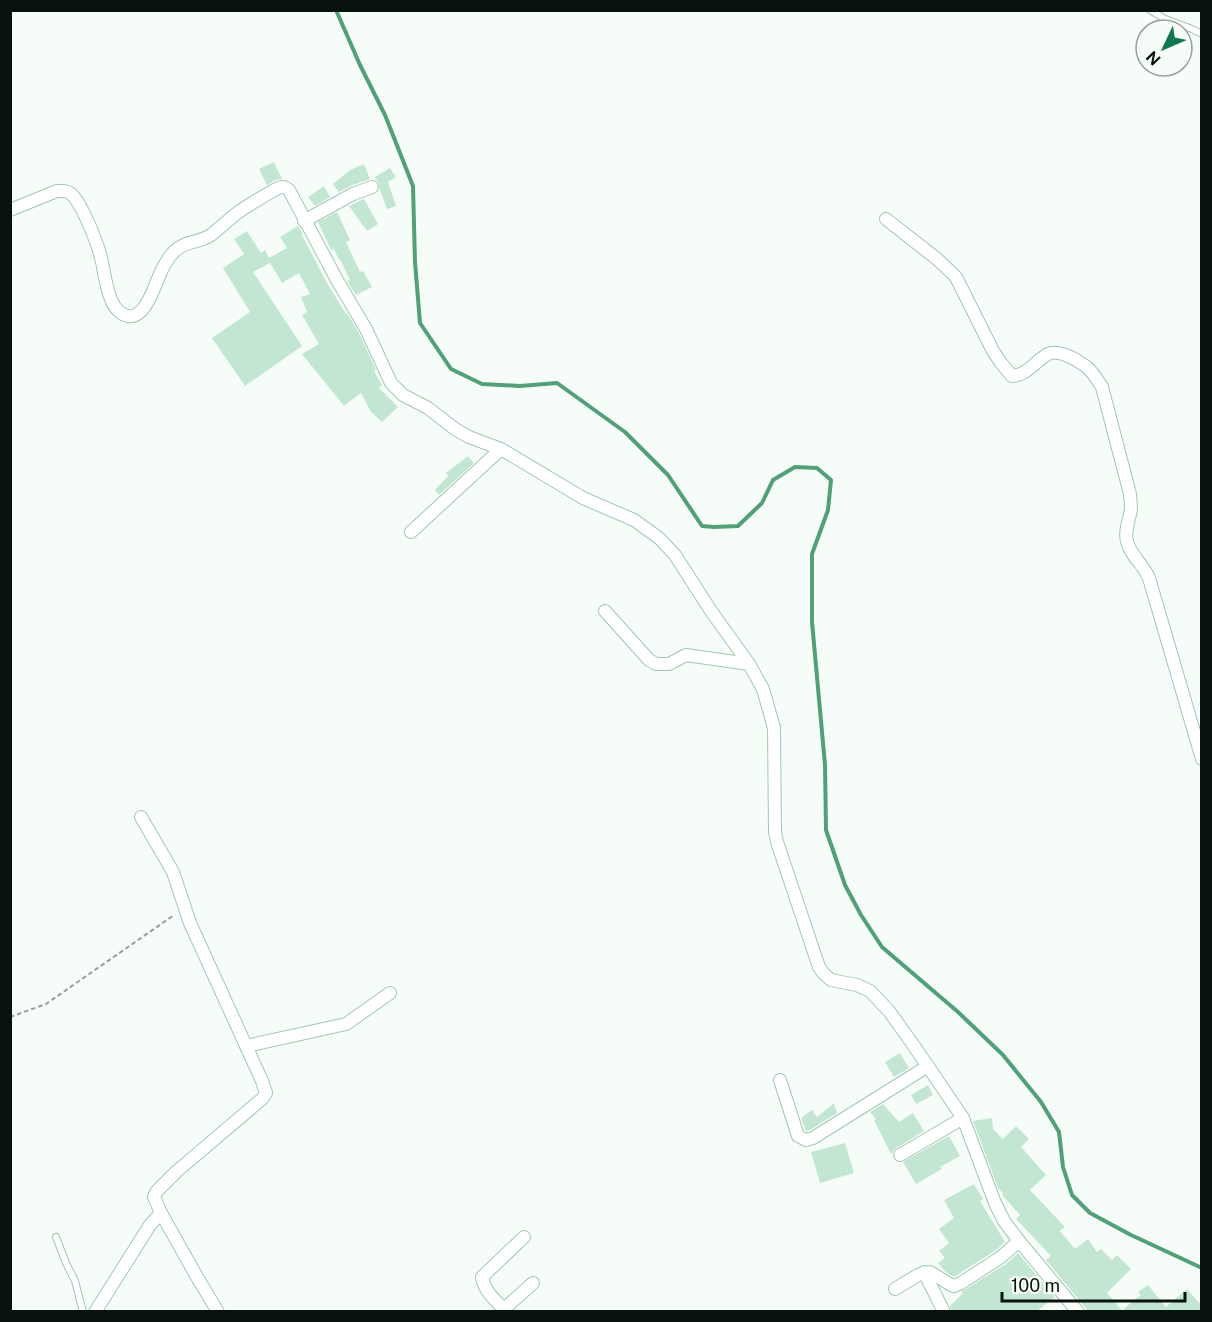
<svg xmlns="http://www.w3.org/2000/svg" width="1212" height="1322" font-family="'Public Sans',sans-serif">
<rect width="100%" height="100%" fill="#f6fdf9"/>
<g fill="none" stroke-linecap="round" stroke-linejoin="round">
<polyline stroke="#529f78" stroke-width="4" points="336,10 360,65 385,115 413,186 415,262 420,323 451,369 482,384 520,386 557,383 625,432 668,475 702,526 714,527 738,526 762,503 773,480 795,467 817,468 831,480 828,510 812,554 812,622 825,765 826,830 845,885 861,915 882,947 958,1012 1003,1055 1041,1102 1059,1132 1063,1167 1072,1195 1090,1213 1131,1235 1202,1268"/>
</g>
<g fill="#c3e6d2">
<polygon points="274,162 282,179 275,180 267,185 259,169"/>
<polygon points="364,164 370,179 350,186 339,192 333,184 350,170"/>
<polygon points="390,168 396,177 388,182 396,206 387,209 380,190 379,184 375,177"/>
<polygon points="324,186 330,197 315,206 308,197"/>
<polygon points="364,199 378,224 367,231 349,206"/>
<polygon points="337,212 350,240 346,242 360,272 363,271 372,287 356,295 347,281 350,280 340,259 339,260 334,249 331,250 318,222"/>
<polygon points="298,226 303,234 302,235 327,283 346,314 347,313 359,333 376,370 374,371 382,385 379,388 398,407 382,422 371,412 361,393 344,406 302,354 319,344 302,315 307,312 301,297 310,294 299,273 282,283 270,263 253,272 302,346 245,386 212,338 250,312 223,268 244,254 234,239 247,231 261,253 265,250 269,258 287,248 280,237"/>
<polygon points="468,456 474,463 439,495 435,490 448,476 446,473"/>
<polygon points="900,1053 909,1068 894,1077 885,1062"/>
<polygon points="928,1085 933,1095 916,1104 911,1095"/>
<polygon points="834,1103 837,1113 810,1130 806,1131 801,1118 812,1110 817,1117"/>
<polygon points="883,1104 899,1122 913,1113 924,1131 896,1148 891,1154 874,1120 876,1119 870,1112"/>
<polygon points="992,1118 993,1129 1003,1139 1016,1126 1029,1139 1021,1147 1046,1175 1030,1190 1065,1227 1060,1231 1075,1249 1088,1239 1097,1252 1101,1249 1112,1260 1117,1255 1131,1269 1107,1293 1122,1310 1141,1295 1138,1292 1148,1285 1166,1307 1187,1289 1202,1306 1202,1311 1088,1311 1046,1260 1051,1256 1016,1219 1020,1215 1002,1195 1003,1193 998,1188 973,1121"/>
<polygon points="949,1136 960,1156 940,1167 942,1169 916,1184 903,1162"/>
<polygon points="845,1143 854,1173 820,1183 811,1152"/>
<polygon points="974,1184 983,1199 980,1201 1005,1242 996,1250 954,1277 946,1272 938,1263 945,1258 939,1251 949,1243 939,1229 954,1218 944,1200"/>
<polygon points="1018,1253 1055,1297 1037,1311 952,1311 950,1306 963,1293 961,1292 1006,1264"/>
</g>
<g fill="none" stroke-linecap="round" stroke-linejoin="round">
<defs>
<g id="service">
<polyline points="1150,10 1165,19 1192,29 1202,34"/>
<polyline points="56,1237 66,1263 75,1281 83,1312"/>
</g>
<g id="minor">
<path d="M10 210 57 191C62 191 66 190 70 193 81 201 96 240 100 254 105 270 106 303 121 313 143 328 154 287 160 274 163 267 167 260 171 255 183 240 197 244 211 235 220 228 227 221 236 214 249 204 264 196 278 188 283 186 285 187 289 190L337 280 366 329 391 383 403 395 428 408 455 429 469 437 501 449 583 498 634 520 659 538 675 555 711 611 749 664 763 689 774 728 775 832 777 842 819 967 824 974 831 980 857 985 870 991 889 1011 914 1046 963 1118 995 1203 1004 1221 1019 1241 1078 1312"/>
<path d="M886 219 937 259 956 277 993 351 1001 363 1012 376C1028 375 1035 361 1048 354 1058 349 1076 359 1084 365 1092 370 1097 379 1102 387L1130 494C1130 498 1131 503 1131 508 1130 519 1124 530 1127 541 1129 554 1144 565 1149 578L1202 759"/>
<polyline points="304,221 353,194 372,187"/>
<polyline points="411,532 501,449"/>
<polyline points="605,611 649,660 656,664 669,664 686,655 749,664"/>
<polyline points="246,1046 346,1024 390,993"/>
<polyline points="780,1080 798,1136 806,1140 813,1138 928,1066"/>
<polyline points="900,1155 963,1118"/>
<polyline points="161,1213 197,1277 218,1312"/>
<polyline points="924,1272 944,1312"/>
<polyline points="895,1289 918,1275 930,1272 951,1285 954,1286 961,1283 1001,1257 1019,1241"/>
<polyline points="504,1309 533,1283"/>
<polyline points="95,1312 150,1225 161,1213 154,1197 157,1191 176,1172 263,1098 266,1093 262,1081 190,923 173,872 141,817"/>
<path d="M506 1312C497 1301 484 1292 482 1277L524 1237"/>
</g>
</defs>
<use href="#service" stroke="#a3c6b2" stroke-width="8"/>
<use href="#minor" stroke="#a3c6b2" stroke-width="14"/>
<polyline stroke="#969f9a" stroke-width="2" stroke-dasharray="4.5 3" stroke-linecap="butt" points="10,1017 46,1004 174,915"/>
<use href="#service" stroke="#fff" stroke-width="6"/>
<use href="#minor" stroke="#fff" stroke-width="12"/>
</g>
<rect width="1212" height="1322" fill="none" stroke="#07130c" stroke-width="24"/>
<g transform="translate(1164 48) rotate(226)"><circle r="28" fill="#f6fdf9" stroke="#969f9a" stroke-width="1.5"/>
<path d="M0-4.5L10 22L0 15L-10 22Z" fill="#12774f"/>
<text y="-9" font-size="16" font-weight="bold" text-anchor="middle" fill="#07130c">N</text>
</g>
<path d="M1002 1292v9h183v-9" fill="none" stroke="#07130c" stroke-width="3"/>
<text x="1011" y="1292" font-size="18" fill="#07130c" stroke="#f6fdf9" stroke-width="4.5" paint-order="stroke">100 m</text>
</svg>
